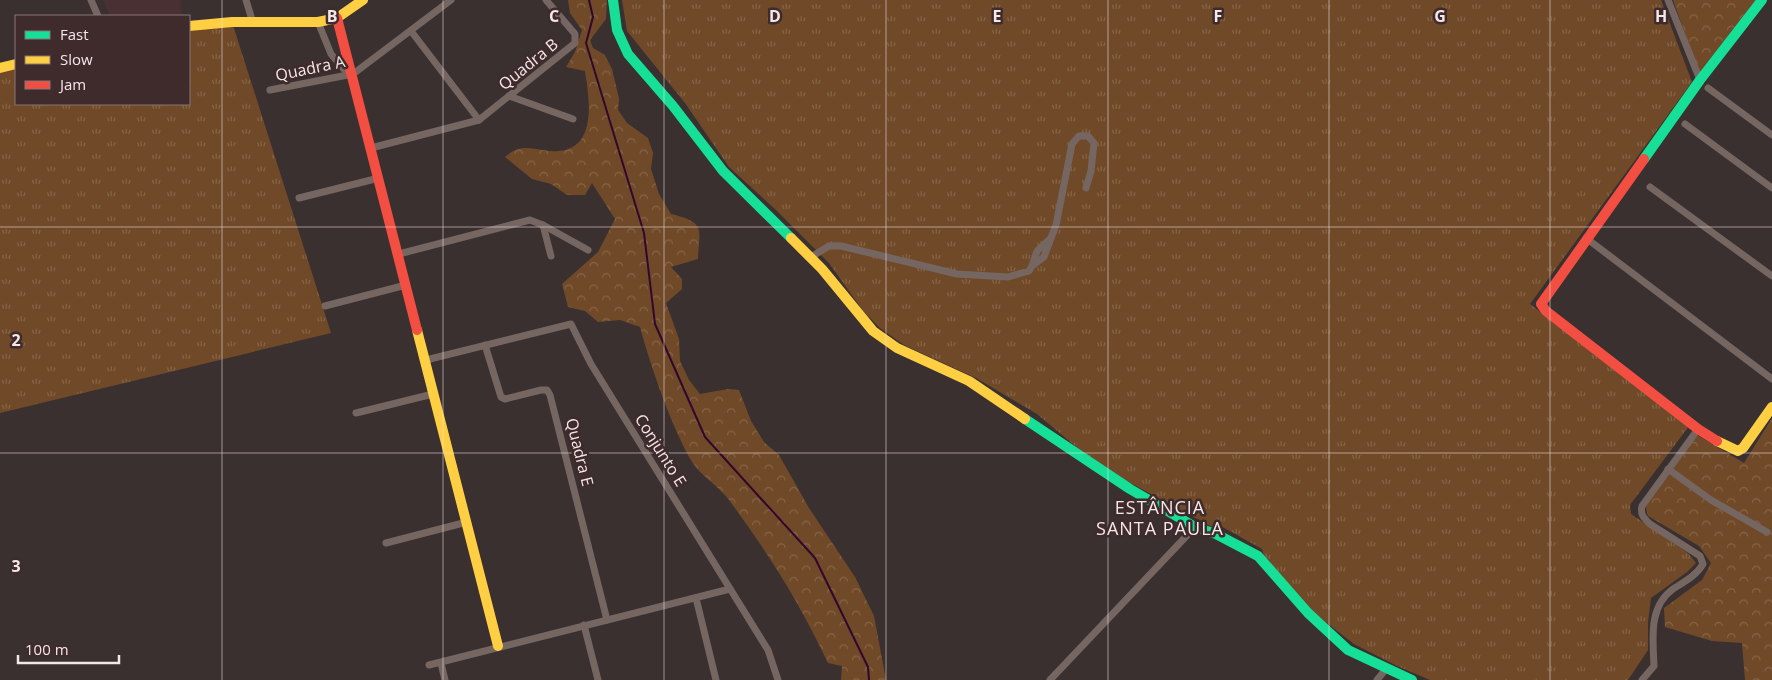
<svg xmlns="http://www.w3.org/2000/svg" width="1772" height="680" font-family="'Open Sans',sans-serif">
<defs>
<pattern id="grass-tufts" width="24" height="20" patternUnits="userSpaceOnUse" patternTransform="scale(1.25)"><rect width="24" height="20" fill="#704a28"/><path d="M3 7l-1-3M5 7V3M7 7l1-3M15 17l-1-3M17 17v-4M19 17l1-3" fill="none" stroke="#856447"/></pattern>
<pattern id="forest-crowns" width="20" height="18" patternUnits="userSpaceOnUse" patternTransform="scale(1.25)"><rect width="20" height="18" fill="#704a28"/><path d="M2 6a3 3 0 1 1 6 0M12 15a3 3 0 1 1 6 0" fill="none" stroke="#856447"/></pattern>
</defs>
<rect width="100%" height="100%" fill="#3a3030"/>
<polygon fill="#493032" points="103,0 181,0 180,5 182,16 110,16"/>
<g fill="url(#grass-tufts)">
<polygon points="622,0 1661,0 1692,82 1530,304 1689,426 1630,505 1631,514 1688,553 1696,563 1687,572 1651,598 1648,622 1648,650 1628,680 1430,680 1397,666 1354,644 1314,613 1264,556 1262,549 1219,525 1214,528 1099,466 1037,414 976,378 904,345 880,328 864,312 829,263 777,211 729,167 685,103 627,31"/>
<polygon points="232,22 331,333 0,413 0,71 16,67 16,104 189,104 189,31"/>
</g>
<g fill="url(#forest-crowns)">
<path d="M568 0H607L606 19 590 40 593 48 605 55 612 69 619 99 618 110 627 123 648 138 653 153 651 169 659 194 671 214C707 223 699 229 698 259L671 267 682 279V289L666 303 679 339 680 361 689 380 700 394 728 389 739 390 751 421 764 442 779 455 809 508 855 577 874 616 886 680H841L842 666 828 663C801 605 767 551 729 500 719 486 701 476 692 462 671 426 651 367 640 327L620 320 598 322 585 311 568 307 562 284 598 252 615 219 592 183 585 195H567L551 184 532 179 505 157C525 140 536 153 559 151 598 148 589 96 585 71L566 67 575 52 582 30 570 13Z"/>
<polygon points="1673,0 1756,0 1699,73"/>
<polygon points="1772,418 1772,680 1745,680 1742,643 1712,641 1665,627 1664,608 1702,580 1711,563 1699,546 1648,516 1645,504 1697,435 1744,463"/>
</g>
<g fill="none" stroke-linecap="round" stroke-linejoin="round">
<polyline stroke="#31072f" stroke-width="2" points="589,0 593,17 586,43 644,233 655,324 705,437 815,558 868,667 869,680"/>
<g stroke="#766662" stroke-width="7">
<polyline points="91,0 98,16"/>
<polyline points="246,0 253,23"/>
<polyline points="1668,0 1700,80"/>
<polyline points="318,22 331,54 348,74"/>
<polyline points="411,31 479,120"/>
<polyline points="1708,88 1772,135"/>
<polyline points="270,90 353,74 451,0"/>
<polyline points="509,96 573,119"/>
<polyline points="1685,124 1772,188"/>
<polyline points="371,148 479,120 575,43 575,34 546,0"/>
<polyline points="1650,187 1772,276"/>
<polyline points="299,198 379,178"/>
<polyline points="543,225 551,256"/>
<polyline points="1586,238 1772,379"/>
<polyline points="399,254 530,220 543,225 588,250"/>
<polyline points="811,257 829,246 841,246 957,274 1008,277 1029,271 1032,266 1037,251 1051,238 1056,225 1072,144 1079,136 1088,136 1094,143 1091,171 1086,188"/>
<polyline points="1032,266 1044,257 1051,238"/>
<polyline points="325,306 406,285"/>
<polyline points="485,345 501,397 505,399 541,390 547,390 550,395 607,620"/>
<polyline points="426,360 571,324 591,364 768,650 778,680"/>
<polyline points="356,413 433,394"/>
<polyline points="1668,469 1711,500 1767,532"/>
<polyline points="386,543 467,522"/>
<polyline points="696,598 716,680"/>
<polyline points="584,625 598,680"/>
<polyline points="441,663 445,680"/>
<polyline points="429,665 730,589"/>
<polyline points="1050,680 1195,527"/>
<polyline points="1377,680 1386,669"/>
<path d="M1642 680 1654 666C1653 639 1648 607 1673 589 1684 582 1696 576 1703 564L1700 556 1650 524C1644 518 1640 515 1642 506L1698 429"/>
</g>
<g stroke="#16e098" stroke-width="10">
<polyline points="613,0 617,30 628,54 673,106 723,171 791,238"/>
<polyline points="1644,159 1700,80 1762,0"/>
<polyline points="1025,419 1130,489 1195,527 1216,534 1258,556 1308,613 1348,650 1412,680"/>
</g>
<g stroke="#ffcf43" stroke-width="10">
<polyline points="189,26 232,22 318,22 337,18 363,0"/>
<polyline points="0,68 16,64"/>
<polyline points="791,238 822,269 873,331 897,348 969,381 1025,419"/>
<polyline points="417,330 498,646"/>
<polyline points="1717,441 1738,451 1743,448 1772,407"/>
</g>
<g stroke="#f24e42" stroke-width="10">
<polyline points="337,18 417,330"/>
<polyline points="1644,159 1541,304 1546,311 1698,429 1717,441"/>
</g>
</g>
<path fill="none" stroke="#f4e7e7" stroke-width="1" stroke-opacity="0.55" d="M222 0V680M443 0V680M664 0V680M886 0V680M1108 0V680M1329 0V680M1550 0V680M0 227H1772M0 453H1772"/>
<g text-anchor="middle" dominant-baseline="central" stroke-width="5" stroke-linejoin="round" paint-order="stroke">
<g font-size="16" fill="#f4e7e7" stroke="#3f2b2c">
<text transform="translate(528 64) rotate(-39)">Quadra B</text>
<text transform="translate(310 68) rotate(-12)">Quadra A</text>
<text transform="translate(661 450) rotate(58)">Conjunto E</text>
<text transform="translate(580 452) rotate(76)">Quadra E</text>
</g>
<g font-size="18" letter-spacing="1" fill="#f4e7e7" stroke="#3f2b2c">
<text x="1160" y="507">ESTÂNCIA<tspan x="1160" dy="21">SANTA PAULA</tspan></text>
</g>
</g>
<g font-size="16" text-anchor="middle" font-weight="bold" fill="#f4e7e7" stroke="#3f2b2c" stroke-width="5" stroke-linejoin="round" paint-order="stroke">
<text x="332" y="22">B</text>
<text x="554" y="22">C</text>
<text x="775" y="22">D</text>
<text x="997" y="22">E</text>
<text x="1218" y="22">F</text>
<text x="1440" y="22">G</text>
<text x="1661" y="22">H</text>
<text x="16" y="346">2</text>
<text x="16" y="572">3</text>
</g>
<rect x="15" y="15" width="175" height="90" fill="#3f2b2c" stroke="#877677"/>
<rect x="25" y="31" width="25" height="8" fill="#16e098" stroke="#877677"/>
<text x="60" y="40" font-size="15" fill="#f4e7e7">Fast</text>
<rect x="25" y="56" width="25" height="8" fill="#ffcf43" stroke="#877677"/>
<text x="60" y="65" font-size="15" fill="#f4e7e7">Slow</text>
<rect x="25" y="81" width="25" height="8" fill="#f24e42" stroke="#877677"/>
<text x="60" y="90" font-size="15" fill="#f4e7e7">Jam</text>
<path d="M18 655v8h101v-8" fill="none" stroke="#f4e7e7" stroke-width="2.5"/>
<text x="25" y="655" font-size="15" fill="#f4e7e7" stroke="#3f2b2c" stroke-width="4" paint-order="stroke">100 m</text>
</svg>
